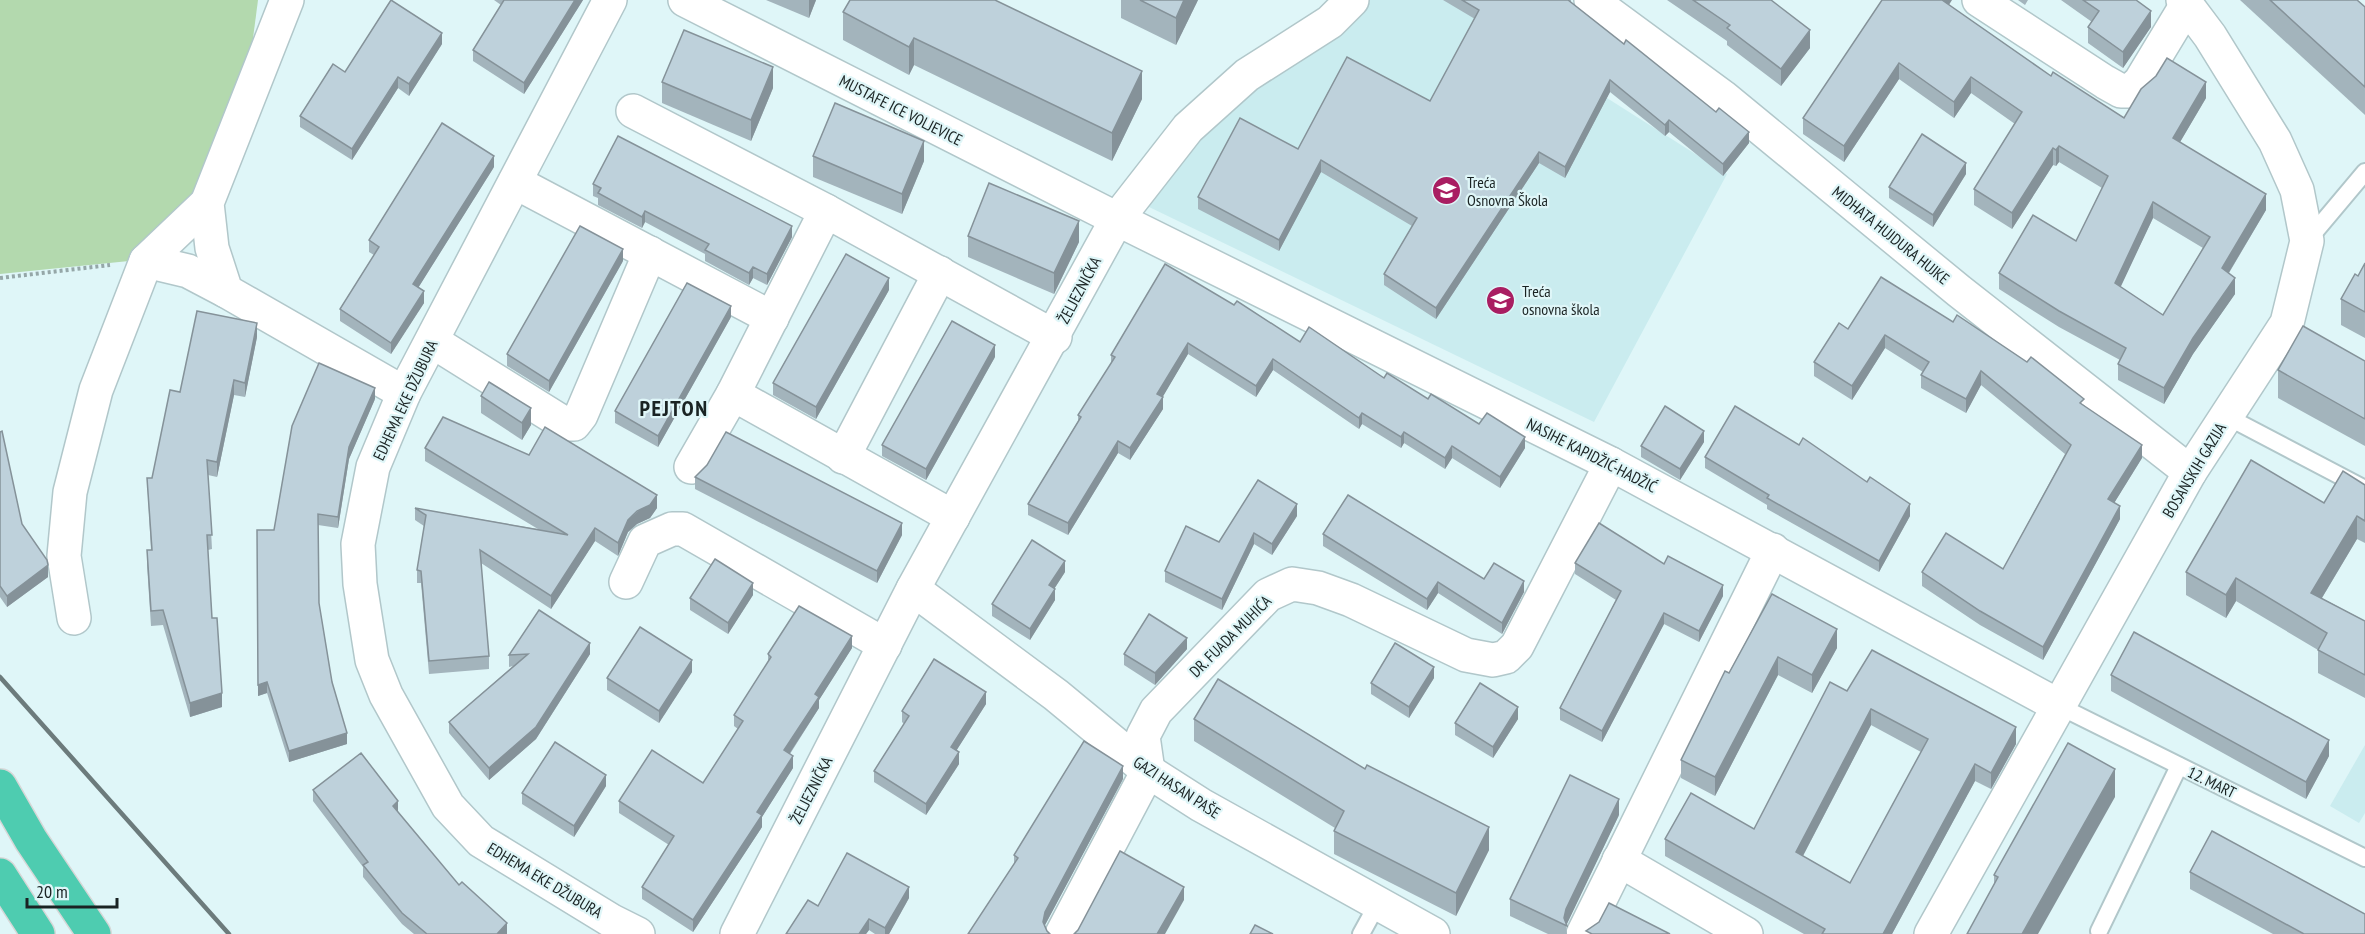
<svg xmlns="http://www.w3.org/2000/svg" width="2365" height="934" font-family="'PT Sans Narrow',sans-serif">
<rect width="100%" height="100%" fill="#dff6f8"/>
<g fill="#caecef">
<polygon points="1365,0 1452,0 1727,174 1594,422 1147,206 1207,119"/>
<polygon points="2365,745 2365,813 2359,823 2330,806"/>
</g>
<polygon fill="#b3d9ae" points="0,0 258,0 239,146 139,260 0,274"/>
<g fill="none" stroke-linecap="round" stroke-linejoin="round">
<defs>
<g id="service">
<polyline points="2307,241 2365,172"/>
<polyline points="2226,416 2365,489"/>
<polyline points="2059,706 2365,858"/>
<polyline points="2099,931 2179,766"/>
<polyline points="1361,934 1378,903"/>
</g>
<g id="minor">
<polyline points="287,0 207,203 212,248 226,291 404,393"/>
<polyline points="610,0 404,393 373,467 358,544 360,584 372,660 386,695 448,806 481,841 612,921 638,934"/>
<polyline points="685,0 1117,219 1611,464 2059,706"/>
<polyline points="1591,0 1723,97 1959,291 2190,472"/>
<polyline points="1979,0 2105,82 2121,91 2130,91 2140,82 2186,6"/>
<polyline points="633,111 826,211 733,394 691,467"/>
<polyline points="515,182 772,318"/>
<polyline points="826,211 1055,337"/>
<polyline points="146,261 188,271 226,291"/>
<polyline points="432,341 565,424 574,424 581,415 650,253"/>
<polyline points="733,394 953,517"/>
<polyline points="843,457 940,273"/>
<polyline points="626,582 645,541 672,529 683,529 885,645"/>
<polyline points="913,589 1056,695 1148,771 1201,805 1433,934"/>
<polyline points="74,618 64,556 70,492 96,390 146,261 207,203"/>
<polyline points="1619,860 1746,934"/>
<polyline points="737,934 913,589 1117,219 1188,128 1247,75 1330,22 1352,0"/>
<polyline points="1062,934 1148,771 1143,736 1156,711 1268,595 1292,584 1318,588 1351,600 1466,655 1493,660 1506,657 1517,646 1611,464"/>
<polyline points="1583,934 1773,550"/>
<polyline points="1931,934 2190,472 2287,323 2307,241 2297,190 2275,141 2210,36 2183,0"/>
</g>
<g id="trunk">
<polyline points="0,786 31,840 94,934"/>
<polyline points="0,875 38,934"/>
</g>
</defs>
<use href="#service" stroke="#b1c7ca" stroke-width="20"/>
<use href="#minor" stroke="#b1c7ca" stroke-width="36"/>
<use href="#trunk" stroke="#d6d7d7" stroke-width="36"/>
<polyline stroke="#95a7a8" stroke-width="4" stroke-dasharray="3 3" stroke-linecap="butt" points="0,278 110,265"/>
<use href="#service" stroke="#fff" stroke-width="16"/>
<use href="#minor" stroke="#fff" stroke-width="33"/>
<use href="#trunk" stroke="#4eccb0" stroke-width="33"/>
<polyline stroke="#6c7b7c" stroke-width="4.5" points="0,677 229,934"/>
</g>
<g fill="#a3b4bc" fill-rule="evenodd">
<polygon points="494,0 583,0 524,94 473,61 473,50 501,5"/>
<polygon points="766,0 816,0 809,18"/>
<polygon points="1121,0 1198,0 1176,45 1121,18"/>
<polygon points="1443,0 1571,0 1571,2 1749,143 1723,176 1669,132 1665,136 1610,92 1565,178 1539,163 1436,319 1384,285 1384,274 1412,226 1321,172 1279,251 1198,209 1198,197 1298,149 1430,101 1475,19"/>
<polygon points="1667,0 1771,0 1810,48 1781,86 1727,45 1727,41"/>
<polygon points="2018,0 2028,0 2025,5"/>
<polygon points="2061,0 2136,0 2151,27 2123,68 2088,43 2088,27 2092,22"/>
<polygon points="2240,0 2357,0 2365,7 2365,115"/>
<path d="M1949 5 2051 76 2124 118 2206 98 2180 142 2266 210 2229 273 2235 294 2193 354 2164 404 2118 380V364L2120 360 2059 327 1999 289V273L2076 241 2102 188 2059 162 2056 166 2053 165 2012 229 1974 205V189L2015 124 1971 93 1954 118 1899 79 1844 162 1803 134V118ZM2153 218 2203 248 2163 315 2120 287Z"/>
<polygon points="843,12 1142,99 1112,161 914,65 909,75 843,40"/>
<polygon points="442,44 409,96 398,88 352,160 300,127 300,116 345,72"/>
<polygon points="662,82 773,88 751,141 662,103"/>
<polygon points="813,156 924,161 902,214 813,177"/>
<polygon points="494,167 418,288 424,303 391,354 340,321 340,309 374,255 369,252 369,240"/>
<polygon points="1966,174 1933,227 1889,198 1889,187"/>
<polygon points="593,184 792,237 767,285 753,278 749,285 705,261 705,254 645,222 642,228 598,205 598,198 593,196"/>
<polygon points="968,236 1079,242 1054,294 968,257"/>
<polygon points="623,261 549,392 507,366 507,354"/>
<polygon points="2365,263 2365,338 2341,325 2341,299 2358,276"/>
<polygon points="1881,277 2084,405 2142,458 2114,503 2120,519 2043,660 1980,625 1922,586 1922,572 2003,569 2065,454 1981,385 1966,413 1921,388 1921,375 1923,372 1885,348 1852,400 1814,376 1814,362 1848,329"/>
<polygon points="889,290 816,419 773,395 773,383"/>
<polygon points="1234,305 1300,342 1384,378 1428,399 1525,448 1500,488 1452,458 1445,469 1404,443 1401,448 1362,424 1359,429 1273,370 1256,397 1188,354 1162,397 1163,409 1130,460 1118,453 1068,535 1028,515 1028,504 1078,421 1078,415 1111,365 1111,355"/>
<polygon points="731,317 658,447 615,423 615,411"/>
<polygon points="257,337 245,397 234,395 217,477 208,475 212,549 208,550 212,618 222,707 190,717 163,625 151,626 147,565 147,550 151,550 147,478 152,478 180,392"/>
<polygon points="995,357 926,480 882,456 882,445"/>
<polygon points="2365,361 2365,446 2278,398 2278,370"/>
<polygon points="481,396 531,425 522,440 481,413"/>
<polygon points="375,399 349,459 338,528 318,525 319,603 332,682 347,744 289,762 267,693 258,696 257,530 274,530"/>
<polygon points="0,432 22,524 48,577 7,607 0,597"/>
<polygon points="1704,442 1680,480 1641,457 1641,446"/>
<polygon points="425,448 529,455 657,508 650,518 637,524 628,532 618,556 595,541 551,609 481,563 489,656 489,669 429,674 421,583 417,583 417,570 424,526 415,520 415,508 538,529 425,461"/>
<polygon points="1705,457 1910,516 1879,572 1767,509 1767,505 1705,468"/>
<polygon points="695,477 902,535 877,583 695,489"/>
<polygon points="2365,485 2365,543 2357,539 2322,598 2365,621 2365,698 2318,673 2318,650 2236,601 2226,618 2186,595 2186,572 2324,503"/>
<polygon points="1297,516 1272,555 1254,544 1222,610 1165,582 1165,571 1219,542"/>
<polygon points="1323,534 1484,579 1524,592 1502,634 1438,593 1427,610 1323,546"/>
<polygon points="1575,563 1664,564 1723,596 1699,642 1664,624 1602,742 1560,720 1560,708 1616,600 1575,574"/>
<polygon points="1065,572 1054,589 1055,600 1030,640 992,616 992,604"/>
<polygon points="1772,594 1837,648 1812,693 1778,675 1715,796 1681,778 1681,760"/>
<polygon points="753,595 728,634 690,610 690,598"/>
<polygon points="539,610 590,654 536,739 489,780 449,733 449,722 513,666 509,667 509,655"/>
<polygon points="852,648 819,700 819,708 790,754 793,768 762,817 762,827 693,932 642,899 642,887 669,845 619,813 619,801 703,783 738,729 734,726 734,715 768,663 768,654"/>
<polygon points="1187,649 1155,685 1124,665 1124,654"/>
<polygon points="692,672 659,723 607,690 607,678"/>
<polygon points="2111,675 2329,756 2306,799 2111,691"/>
<polygon points="1434,678 1409,718 1371,694 1371,683"/>
<path d="M1847 691 2016 744 1991 789 1975 781 1892 934H1804L1665 856V839L1754 829ZM1871 725 1921 752 1850 883 1803 856Z"/>
<polygon points="986,704 956,751 959,764 926,815 874,782 874,771 904,724 902,722 902,711"/>
<polygon points="1194,719 1489,850 1456,916 1334,854 1334,831 1335,828 1194,741"/>
<polygon points="1518,719 1493,758 1455,735 1455,723"/>
<polygon points="1123,779 1045,925 1047,931 968,934 1014,864 1014,855"/>
<polygon points="606,786 574,837 522,804 522,793"/>
<polygon points="313,790 398,813 459,885 507,934 414,934 402,924 363,877 363,867 313,801"/>
<polygon points="2115,797 1994,885 1994,875"/>
<polygon points="1619,815 1566,925 1567,934 1548,934 1510,916 1510,899"/>
<polygon points="2190,872 2365,934 2273,934 2190,889"/>
<polygon points="909,898 889,934 875,934 869,930 866,934 786,934 818,906"/>
</g>
<g fill="#859299">
<polygon points="575,0 583,0 524,94 524,83"/>
<polygon points="809,0 816,0 809,18"/>
<polygon points="1184,0 1198,0 1176,45 1176,18"/>
<polygon points="1942,0 1952,0 1942,16"/>
<polygon points="2151,11 2151,27 2123,68 2123,52"/>
<polygon points="1810,30 1810,48 1781,86 1781,69"/>
<polygon points="442,33 442,44 409,96 409,84"/>
<polygon points="914,38 914,65 909,75 909,47"/>
<polygon points="1899,63 1899,79 1844,162 1844,146"/>
<polygon points="773,67 773,88 751,141 751,120"/>
<polygon points="1142,71 1142,99 1112,161 1112,133"/>
<polygon points="398,77 398,88 352,160 352,149"/>
<polygon points="1971,77 1971,93 1954,118 1954,102"/>
<polygon points="1610,80 1610,92 1565,178 1565,167"/>
<polygon points="2206,82 2206,98 2173,154 2173,138"/>
<polygon points="1669,120 1669,132 1665,136 1665,125"/>
<polygon points="1749,132 1749,143 1723,176 1723,164"/>
<polygon points="924,141 924,161 902,214 902,194"/>
<polygon points="2059,146 2059,162 2056,166 2056,150"/>
<polygon points="2053,148 2053,165 2012,229 2012,213"/>
<polygon points="1539,152 1539,163 1436,319 1436,308"/>
<polygon points="494,156 494,167 413,296 413,284"/>
<polygon points="1321,160 1321,172 1279,251 1279,240"/>
<polygon points="1966,163 1966,174 1933,227 1933,215"/>
<polygon points="2266,194 2266,210 2222,284 2222,268"/>
<polygon points="2153,202 2153,218 2115,299 2115,283"/>
<polygon points="645,211 645,222 642,228 642,217"/>
<polygon points="1079,221 1079,242 1054,294 1054,273"/>
<polygon points="792,226 792,237 767,285 767,274"/>
<polygon points="623,249 623,261 549,392 549,381"/>
<polygon points="753,267 753,278 749,285 749,273"/>
<polygon points="889,278 889,290 816,419 816,407"/>
<polygon points="2235,278 2235,294 2193,354 2164,404 2164,388 2193,338"/>
<polygon points="424,291 424,303 391,354 391,343"/>
<polygon points="731,306 731,317 658,447 658,436"/>
<polygon points="257,323 257,337 245,397 245,383"/>
<polygon points="1885,335 1885,348 1852,400 1852,386"/>
<polygon points="1188,343 1188,354 1158,405 1163,397 1163,409 1130,460 1130,448 1157,394"/>
<polygon points="995,345 995,357 926,480 926,469"/>
<polygon points="1273,359 1273,370 1256,397 1256,386"/>
<polygon points="1981,371 1981,385 1966,413 1966,399"/>
<polygon points="234,380 234,395 217,477 217,462"/>
<polygon points="375,388 375,399 349,459 338,528 338,517 349,447"/>
<polygon points="531,408 531,425 522,440 522,423"/>
<polygon points="1362,413 1362,424 1359,429 1359,418"/>
<polygon points="1704,431 1704,442 1680,480 1680,469"/>
<polygon points="1404,432 1404,443 1401,448 1401,437"/>
<polygon points="1525,437 1525,448 1500,488 1500,477"/>
<polygon points="1118,441 1118,453 1068,535 1068,523"/>
<polygon points="2142,445 2142,458 2108,513 2108,499"/>
<polygon points="1452,446 1452,458 1445,469 1445,458"/>
<polygon points="657,495 657,508 650,518 637,524 628,532 618,556 618,543 628,520"/>
<polygon points="1297,504 1297,516 1272,555 1272,544"/>
<polygon points="1910,504 1910,516 1879,572 1879,561"/>
<polygon points="2120,506 2120,519 2043,660 2043,647"/>
<polygon points="2357,516 2357,539 2311,616 2311,593"/>
<polygon points="902,523 902,535 877,583 877,571"/>
<polygon points="595,528 595,541 551,609 551,596"/>
<polygon points="1254,533 1254,544 1222,610 1222,599"/>
<polygon points="1065,561 1065,572 1049,597 1049,585"/>
<polygon points="48,565 48,577 7,607 7,596"/>
<polygon points="2236,578 2236,601 2226,618 2226,595"/>
<polygon points="1524,581 1524,592 1502,634 1502,623"/>
<polygon points="1438,582 1438,593 1427,610 1427,599"/>
<polygon points="753,583 753,595 728,634 728,623"/>
<polygon points="1723,585 1723,596 1699,642 1699,631"/>
<polygon points="1055,589 1055,600 1030,640 1030,629"/>
<polygon points="1664,613 1664,624 1602,742 1602,731"/>
<polygon points="1837,629 1837,648 1812,693 1812,675"/>
<polygon points="852,636 852,648 819,700 819,708 784,762 784,750 815,694"/>
<polygon points="1187,638 1187,649 1155,685 1155,673"/>
<polygon points="590,643 590,654 536,739 489,780 489,768"/>
<polygon points="1778,657 1778,675 1715,796 1715,777"/>
<polygon points="692,660 692,672 659,723 659,711"/>
<polygon points="1434,667 1434,678 1409,718 1409,707"/>
<polygon points="267,682 267,693 258,696 258,685"/>
<polygon points="986,692 986,704 951,759 951,747"/>
<polygon points="222,693 222,707 190,717 190,703"/>
<polygon points="1518,707 1518,719 1493,758 1493,747"/>
<polygon points="1871,709 1871,725 1796,869 1796,852"/>
<polygon points="2016,727 2016,744 1991,789 1991,773"/>
<polygon points="347,733 347,744 289,762 289,751"/>
<polygon points="2329,740 2329,756 2306,799 2306,782"/>
<polygon points="959,752 959,764 926,815 926,804"/>
<polygon points="793,756 793,768 762,817 762,827 693,932 693,920 757,812"/>
<polygon points="1975,764 1975,781 1892,934 1883,934"/>
<polygon points="1123,766 1123,779 1045,925 1043,934 1043,922 1045,912"/>
<polygon points="2115,769 2115,797 2038,934 2022,934"/>
<polygon points="606,775 606,786 574,837 574,826"/>
<polygon points="1619,799 1619,815 1566,926 1564,918 1566,909"/>
<polygon points="398,801 398,813 393,806"/>
<polygon points="1489,827 1489,850 1456,916 1456,893"/>
<polygon points="909,887 909,898 889,934 885,934 885,928"/>
<polygon points="1184,887 1184,900 1165,934 1157,934"/>
<polygon points="869,919 869,930 866,934 859,934"/>
<polygon points="507,923 507,934 497,934"/>
</g>
<g fill="#bed1db" stroke="#859299" stroke-width="1.5" fill-rule="evenodd">
<polygon points="391,0 442,33 409,84 398,77 352,149 300,116 333,64 345,72"/>
<polygon points="504,0 575,0 524,83 473,50"/>
<polygon points="850,0 995,0 1142,71 1112,133 914,38 909,47 843,12"/>
<polygon points="1140,0 1184,0 1176,18"/>
<polygon points="1462,0 1568,0 1624,44 1626,40 1716,112 1719,108 1749,132 1723,164 1669,120 1665,125 1610,80 1565,167 1539,152 1436,308 1384,274 1417,218 1321,160 1279,240 1198,197 1240,118 1298,149 1347,57 1430,101 1479,10"/>
<polygon points="1693,0 1771,0 1810,30 1781,69 1727,28 1730,25"/>
<path d="M1882 0H1942L2051 76 2053 72 2124 118 2141 89 2156 76 2167 58 2206 82 2173 138 2266 194 2222 268 2235 278 2193 338 2164 388 2118 364 2126 348 2059 311 1999 273 2033 215 2076 241 2108 176 2059 146 2056 150 2053 148 2012 213 1974 189 2022 112 1971 77 1954 102 1899 63 1844 146 1803 118ZM2153 202 2210 237 2163 315 2115 283Z"/>
<polygon points="2083,0 2136,0 2151,11 2123,52 2088,27 2099,11"/>
<polygon points="2270,0 2357,0 2365,7 2365,87"/>
<polygon points="684,30 773,67 751,120 662,82"/>
<polygon points="835,103 924,141 902,194 813,156"/>
<polygon points="442,123 494,156 413,284 424,291 391,343 340,309 379,247 369,240"/>
<polygon points="1922,134 1966,163 1933,215 1889,187"/>
<polygon points="618,136 792,226 767,274 753,267 749,273 705,250 709,244 645,211 642,217 598,193 601,188 593,184"/>
<polygon points="989,183 1079,221 1054,273 968,236"/>
<polygon points="580,226 623,249 549,381 507,354"/>
<polygon points="846,254 889,278 816,407 773,383"/>
<polygon points="2365,263 2365,312 2341,299 2355,274 2358,276"/>
<polygon points="1165,264 1234,305 1237,301 1300,342 1309,327 1384,378 1387,373 1428,399 1431,394 1479,424 1487,413 1525,437 1500,477 1452,446 1445,458 1404,432 1401,437 1362,413 1359,418 1273,359 1256,386 1188,343 1157,394 1163,397 1130,448 1118,441 1068,523 1028,504 1081,417 1078,415 1115,357 1111,355"/>
<polygon points="1881,277 1953,322 1957,315 2027,362 2031,357 2084,399 2080,403 2142,445 2108,499 2120,506 2043,647 1980,611 1922,572 1946,533 2003,569 2071,445 1981,371 1966,399 1921,375 1929,362 1885,335 1852,386 1814,362 1839,323 1848,329"/>
<polygon points="687,283 731,306 658,436 615,411"/>
<polygon points="197,311 257,323 245,383 234,380 217,462 207,460 212,535 207,535 212,618 217,618 222,693 190,703 163,610 151,611 147,550 152,550 147,478 152,478 170,390 180,392"/>
<polygon points="952,321 995,345 926,469 882,445"/>
<polygon points="2303,326 2365,361 2365,419 2278,370"/>
<polygon points="319,363 375,388 349,447 338,517 318,514 319,603 332,682 347,733 289,751 267,682 258,685 257,530 274,530 292,426"/>
<polygon points="489,382 531,408 522,423 481,396"/>
<polygon points="1665,406 1704,431 1680,469 1641,446"/>
<polygon points="1735,406 1799,445 1803,438 1867,482 1870,477 1910,504 1879,561 1767,498 1769,495 1705,457"/>
<polygon points="443,417 529,455 545,427 657,495 650,505 637,511 628,520 618,543 595,528 551,596 480,550 489,656 429,661 421,571 417,570 426,515 415,508 568,535 425,448"/>
<polygon points="2,431 22,524 47,560 48,565 7,596 0,586 0,432"/>
<polygon points="726,432 902,523 877,571 695,477 707,465"/>
<polygon points="2251,460 2324,503 2343,471 2365,485 2365,521 2357,516 2311,593 2365,621 2365,675 2318,650 2327,633 2236,578 2226,595 2186,572"/>
<polygon points="1258,480 1297,504 1272,544 1254,533 1222,599 1165,571 1186,526 1219,542"/>
<polygon points="1348,495 1484,579 1494,563 1524,581 1502,623 1438,582 1427,599 1323,534"/>
<polygon points="1599,523 1664,564 1668,556 1723,585 1699,631 1664,613 1602,731 1560,708 1621,591 1575,563"/>
<polygon points="1032,540 1065,561 1049,585 1055,589 1030,629 992,604"/>
<polygon points="715,559 753,583 728,623 690,598"/>
<polygon points="1772,594 1837,629 1812,675 1778,657 1715,777 1681,760 1725,671 1729,673"/>
<polygon points="799,606 852,636 815,694 819,697 784,750 793,756 757,812 762,815 693,920 642,887 674,836 619,801 652,750 703,783 743,721 734,715 771,657 768,654"/>
<polygon points="539,610 590,643 536,727 489,768 449,722 528,654 509,655"/>
<polygon points="1149,614 1187,638 1155,673 1124,654"/>
<polygon points="640,627 692,660 659,711 607,678"/>
<polygon points="2134,632 2329,740 2306,782 2111,675"/>
<polygon points="1395,643 1434,667 1409,707 1371,683"/>
<path d="M1872 650 2016 727 1991 773 1975 764 1883 934H1822L1825 929 1665 839 1691 793 1754 829 1830 682 1847 691ZM1871 709 1928 739 1850 883 1796 852Z"/>
<polygon points="934,659 986,692 951,747 959,752 926,804 874,771 909,716 902,711"/>
<polygon points="1218,679 1365,769 1367,765 1489,827 1456,893 1334,831 1344,811 1194,719"/>
<polygon points="1480,683 1518,707 1493,747 1455,723"/>
<polygon points="1084,741 1123,766 1045,912 1043,922 1047,931 1050,934 968,934 1018,858 1014,855"/>
<polygon points="555,742 606,775 574,826 522,793"/>
<polygon points="2068,743 2115,769 2022,934 1967,934 1998,877 1994,875"/>
<polygon points="361,753 398,801 393,806 459,885 462,882 507,923 497,934 427,934 402,913 363,865 368,862 313,790"/>
<polygon points="1570,775 1619,799 1566,909 1564,918 1567,926 1510,899"/>
<polygon points="2212,831 2365,914 2365,934 2304,934 2190,872"/>
<polygon points="1120,851 1184,887 1157,934 1074,934 1078,930"/>
<polygon points="847,853 909,887 885,928 869,919 859,934 786,934 808,900 818,906"/>
<polygon points="1609,903 1670,934 1592,934 1586,931 1599,922"/>
<polygon points="1255,925 1273,934 1250,934"/>
</g>
<defs>
<symbol id="school-disc" viewBox="-11 -11 22 22"><circle r="9.5" fill="#a91e62" stroke="#dff6f8"/><path d="M0-5L7-2L0 1L-7-2ZM-4 1L0 2.5L4 1V4Q0 6-4 4Z" fill="#fff"/></symbol>
</defs>
<g fill-rule="evenodd">
<use href="#school-disc" x="1430" y="174" width="33" height="33"/>
<use href="#school-disc" x="1484" y="284" width="33" height="33"/>
</g>
<g text-anchor="middle" dominant-baseline="central" stroke-width="4.5" stroke-linejoin="round" paint-order="stroke">
<g font-size="16" fill="#1a2323" stroke="#dff6f8">
<text transform="translate(901 110) rotate(27)">MUSTAFE ICE VOLJEVICE</text>
<text transform="translate(1891 235) rotate(39)">MIDHATA HUJDURA HUJKE</text>
<text transform="translate(1079 290) rotate(-62)">ŽELJEZNIČKA</text>
<text transform="translate(405 400) rotate(-65)">EDHEMA EKE DŽUBURA</text>
<text transform="translate(1592 455) rotate(27)">NASIHE KAPIDŽIĆ-HADŽIĆ</text>
<text transform="translate(2194 470) rotate(-59)">BOSANSKIH GAZIJA</text>
<text transform="translate(1230 636) rotate(-45)">DR. FUADA MUHIĆA</text>
<text transform="translate(2212 782) rotate(26)">12. MART</text>
<text transform="translate(1177 787) rotate(33)">GAZI HASAN PAŠE</text>
<text transform="translate(811 790) rotate(-63)">ŽELJEZNIČKA</text>
<text transform="translate(545 880) rotate(31)">EDHEMA EKE DŽUBURA</text>
</g>
<g font-size="16" fill="#1a2323" stroke="#dff6f8" text-anchor="start">
<text x="1467" y="182">Treća<tspan x="1467" dy="18">Osnovna Škola</tspan></text>
<text x="1522" y="291">Treća<tspan x="1522" dy="18">osnovna škola</tspan></text>
</g>
<g font-size="22" font-weight="bold" letter-spacing="1.5" fill="#1a2323" stroke="#dff6f8">
<text x="674" y="408">PEJTON</text>
</g>
</g>
<path d="M27 898v9h90v-9" fill="none" stroke="#1a2323" stroke-width="3"/>
<text x="36" y="898" font-size="18" fill="#1a2323" stroke="#dff6f8" stroke-width="4.5" paint-order="stroke">20 m</text>
</svg>
